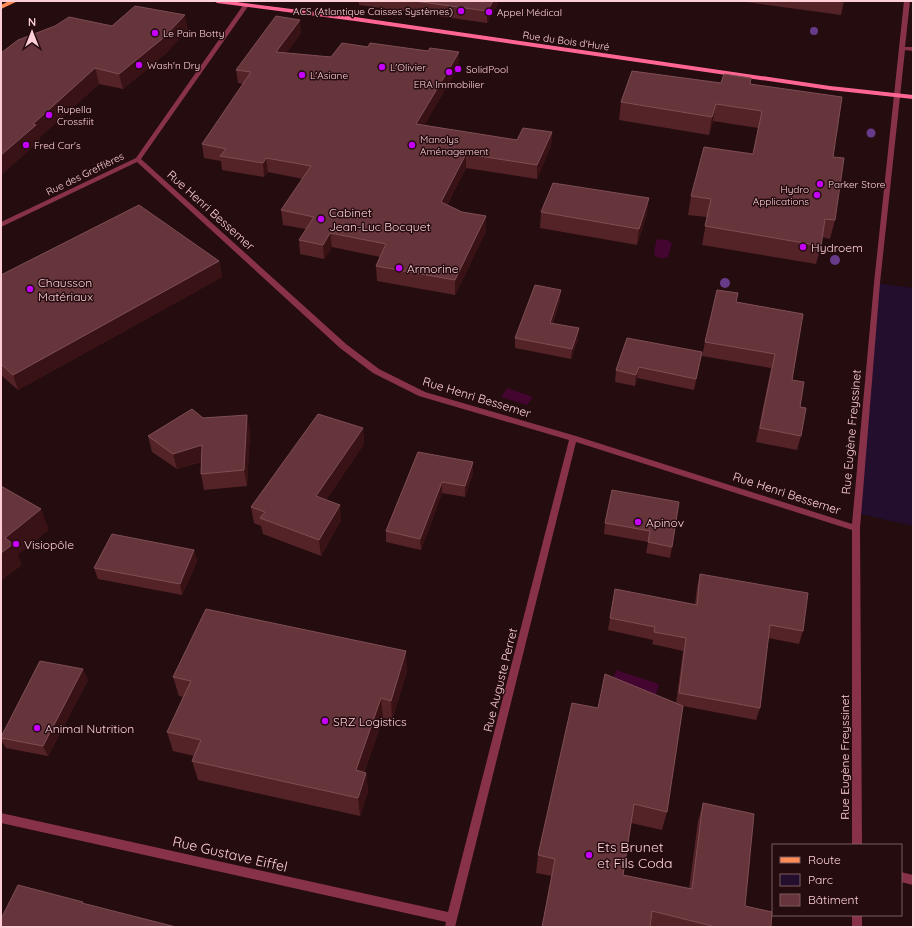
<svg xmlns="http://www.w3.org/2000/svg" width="914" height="928" font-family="Quicksand,sans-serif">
<rect width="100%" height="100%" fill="#240c0f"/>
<polygon fill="#230e2e" points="877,283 913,288 913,526 857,513"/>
<g fill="#440530">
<path d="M660 239 667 240 672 243 668 257C662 259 658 259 654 254L656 241Z"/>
<polygon points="507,388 533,397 527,405 501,397"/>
<polygon points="616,670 659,684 654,702 610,689"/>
</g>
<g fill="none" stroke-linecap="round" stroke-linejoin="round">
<g fill="#88324a" fill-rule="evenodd">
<polygon points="904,1 910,1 905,47 913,47 913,51 905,50 880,283 860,528 862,845 852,845 852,530 576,442 455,927 445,927 446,922 1,823 1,813 448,912 569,440 419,396 373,373 340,348 137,162 3,226 1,227 1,222 136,158 244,4 248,4 249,5 141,159 346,344 379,369 425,392 576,436 852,524 874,283"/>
<polygon points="901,872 913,875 913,885 901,882"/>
<rect x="852" y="915" width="10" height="12"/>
</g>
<polygon fill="#ff6692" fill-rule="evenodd" points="214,1 229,1 355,17 830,86 913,95 913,99 830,90 355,21 217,3"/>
<polygon fill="#ff8b56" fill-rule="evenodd" points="9,1 18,1 1,9 1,5"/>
</g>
<g fill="#673b89">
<circle cx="814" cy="31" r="4"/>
<circle cx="871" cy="133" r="4.5"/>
<circle cx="835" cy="260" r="5"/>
<circle cx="725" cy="283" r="5"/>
</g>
<g fill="#542328">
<polygon points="359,1 499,1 487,23 359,5"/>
<polygon points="739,1 844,1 841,15"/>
<polygon points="55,26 112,26 188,30 165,54 123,89 99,84 40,137 40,140 1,175"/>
<polygon points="301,33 286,53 331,57 459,66 424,125 517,140 552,132 551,146 537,179 466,168 447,205 462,212 486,216 486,231 455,295 377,281 376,266 380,257 332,247 324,259 300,254 299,240 306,229 283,225 281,210 303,179 268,172 264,177 222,170 221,161 204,158 202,144 243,84 238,83 236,70"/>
<polygon points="721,83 750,84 833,157 835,220 830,239 822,237 821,246 816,264 702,245 707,217 688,215 691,196 753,154 758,128 713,121 709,135 619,120 621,102"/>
<polygon points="541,212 647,214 637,245 540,228"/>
<polygon points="219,261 222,277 18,390 1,375 1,275"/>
<polygon points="560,300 553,323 578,339 571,359 515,348 515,338"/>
<polygon points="737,302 803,314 792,380 800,407 801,436 797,450 756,442 771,368 702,356 705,342"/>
<polygon points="702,352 694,390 637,378 635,386 615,382 616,370"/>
<polygon points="203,418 250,430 247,486 204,490 201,474 201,462 177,469 152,452 148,436"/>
<polygon points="363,428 364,444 326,500 341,520 321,556 263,534 261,526 254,523 251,507"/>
<polygon points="418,452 473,462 473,473 465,497 442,493 421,550 386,542 386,531"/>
<polygon points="612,490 672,547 670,558 646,553 648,542 604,534 605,523"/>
<polygon points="194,550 197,561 182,595 98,579 94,568"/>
<polygon points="700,574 803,631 799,644 768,638 760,708 756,720 683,706 667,812 662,830 631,823 623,875 689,889 698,821 703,803 745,906 771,927 542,927 552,876 536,873 538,855 598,708 676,703 683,651 652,644 653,640 608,630 615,589 695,605 697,587"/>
<polygon points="407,671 392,720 383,718 364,773 366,773 368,792 360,816 198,780 192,761 194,756 173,751 167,732 183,697 179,696 173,677"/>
<polygon points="88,680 48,756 6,748 1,740 1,737"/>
</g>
<g fill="#391216">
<polygon points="493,1 499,1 487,23 487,11"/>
<polygon points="185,15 188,30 165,54 123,89 119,74"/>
<polygon points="300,20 301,33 277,65 276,52"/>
<polygon points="459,52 459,66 417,138 416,124"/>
<polygon points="95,68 99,84 40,137 40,140 1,175 1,155 33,124"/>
<polygon points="716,104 713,121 709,135 712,117"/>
<polygon points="552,132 551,146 537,179 537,165"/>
<polygon points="466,154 466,168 441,216 441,202"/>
<polygon points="266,158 268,172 264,177 263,163"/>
<polygon points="649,198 647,214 637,245 639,229"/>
<polygon points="486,216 486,231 455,295 455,280"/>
<polygon points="330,233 332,247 324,259 323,245"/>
<polygon points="219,261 222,277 18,390 13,375"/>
<polygon points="561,290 560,300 549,333 550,323"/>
<polygon points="579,328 578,339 571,359 572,349"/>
<polygon points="639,367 637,378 635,386 636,375"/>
<polygon points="247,415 250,430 247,486 244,470"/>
<polygon points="363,428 364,444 318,512 316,496"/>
<polygon points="202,445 206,460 177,469 173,454"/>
<polygon points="473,462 473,473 465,497 465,486"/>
<polygon points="442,482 442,493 421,550 420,539"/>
<polygon points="340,505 341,520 321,556 319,540"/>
<polygon points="41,509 49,530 18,555 22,565 1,581 1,553 5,538"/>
<polygon points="194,550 197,561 182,595 180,584"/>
<polygon points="406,651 407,671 392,720 391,701"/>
<polygon points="83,669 88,680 48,756 43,746"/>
<polygon points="381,698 383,718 358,789 356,770"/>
<polygon points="366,773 368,792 360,816 358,798"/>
</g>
<g fill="#66353b" stroke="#7e4e54">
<polygon points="414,1 493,1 487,11"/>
<polygon points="135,6 185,15 162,39 119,74 95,68 33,124 36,125 1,155 1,53 18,40 55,26 69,17 112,26"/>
<polygon points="276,16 300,20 276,52 331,57 342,43 368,47 370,43 428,51 430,48 459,52 416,124 517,140 523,128 552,132 537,165 466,154 441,202 462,212 486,216 455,280 376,266 386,244 330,233 323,245 299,240 314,217 281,210 311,166 266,158 263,163 220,156 226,149 202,144 251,72 236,70"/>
<polygon points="632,71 721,83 724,74 751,78 750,84 842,97 833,157 844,158 835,220 825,219 821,246 705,226 711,199 691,196 704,147 753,154 762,111 716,104 712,117 621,102"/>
<polygon points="553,183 649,198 639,229 541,212"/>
<polygon points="139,205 219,261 13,375 1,364 1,275"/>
<polygon points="535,285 561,290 550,323 579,328 572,349 515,338"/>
<polygon points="717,290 738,293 736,302 803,314 792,380 804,382 800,407 806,408 801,436 760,428 775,354 705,342"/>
<polygon points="627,338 702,352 696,379 639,367 636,375 616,370"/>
<polygon points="192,409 203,418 247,415 244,470 201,474 202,445 173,454 148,436"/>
<polygon points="318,414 363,428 316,496 340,505 319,540 260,518 265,512 251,507"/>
<polygon points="418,452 473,462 465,486 442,482 420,539 386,531"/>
<polygon points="1,486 41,509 5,538 13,544 1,553"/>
<polygon points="612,490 679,502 672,547 648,542 650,531 605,523"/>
<polygon points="112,534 194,550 180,584 94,568"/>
<polygon points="700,574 808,593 803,631 770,625 760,708 679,693 686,638 654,632 655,627 610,618 615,589 697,605"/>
<polygon points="206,609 406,651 391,701 381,698 356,770 366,773 358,798 192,761 201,740 167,732 191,681 173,677"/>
<polygon points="40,661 83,669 43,746 1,738 1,737"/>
<polygon points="605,674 683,706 667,812 634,804 623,875 692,889 703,803 754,814 745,906 772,912 771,927 716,927 652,911 650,927 542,927 555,859 538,855 572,703 598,708"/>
<polygon points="18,885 83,902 82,903 176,927 1,927 1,919"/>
</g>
<g fill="#c400fa" stroke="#240c0f" stroke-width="1.5">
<circle cx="461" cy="11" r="4"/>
<circle cx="489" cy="12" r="4"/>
<circle cx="155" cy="33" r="4"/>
<circle cx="139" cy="65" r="4"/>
<circle cx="382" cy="67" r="4"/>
<circle cx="458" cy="69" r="4"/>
<circle cx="449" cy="72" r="4"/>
<circle cx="302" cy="75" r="4"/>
<circle cx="49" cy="115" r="4"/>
<circle cx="26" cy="145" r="4"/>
<circle cx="412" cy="145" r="4"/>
<circle cx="820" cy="184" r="4"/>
<circle cx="817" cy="195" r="4"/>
<circle cx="321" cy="219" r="4"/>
<circle cx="803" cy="247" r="4"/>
<circle cx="399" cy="268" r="4"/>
<circle cx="30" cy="289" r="4"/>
<circle cx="638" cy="522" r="4"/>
<circle cx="16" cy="544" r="4"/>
<circle cx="325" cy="721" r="4"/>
<circle cx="37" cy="728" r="4"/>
<circle cx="589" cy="855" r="4"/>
</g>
<g text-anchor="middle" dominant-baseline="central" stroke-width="3" stroke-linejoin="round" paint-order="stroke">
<g font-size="10" fill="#ffcfd8" stroke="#240c0f" text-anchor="start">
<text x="453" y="11" text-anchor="end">ACS (Atlantique Caisses Systèmes)</text>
<text x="497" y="12">Appel Médical</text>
<text x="163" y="33">Le Pain Botty</text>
<text x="147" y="65">Wash'n Dry</text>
<text x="390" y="67">L'Olivier</text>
<text x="466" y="69">SolidPool</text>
<text x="310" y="75">L'Asiane</text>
<text x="449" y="84" text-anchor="middle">ERA Immobilier</text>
<text x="57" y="109">Rupella<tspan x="57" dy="12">Crossfiit</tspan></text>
<text x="420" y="139">Manolys<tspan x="420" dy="12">Aménagement</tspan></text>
<text x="34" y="145">Fred Car's</text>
<text x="828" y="184">Parker Store</text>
<text x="809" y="189" text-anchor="end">Hydro<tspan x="809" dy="12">Applications</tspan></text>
</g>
<g font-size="10" fill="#ffcfd8" stroke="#240c0f">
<text transform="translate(566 41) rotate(8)">Rue du Bois d'Huré</text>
<text transform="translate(85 174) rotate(-26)">Rue des Greffières</text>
</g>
<g font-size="12" fill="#ffcfd8" stroke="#240c0f">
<text transform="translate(211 210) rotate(42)">Rue Henri Bessemer</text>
<text transform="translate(477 397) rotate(17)">Rue Henri Bessemer</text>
<text transform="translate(851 432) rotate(-85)">Rue Eugène Freyssinet</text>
<text transform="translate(787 493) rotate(18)">Rue Henri Bessemer</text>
<text transform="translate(500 680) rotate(-76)">Rue Auguste Perret</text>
<text transform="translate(844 757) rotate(-90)">Rue Eugène Freyssinet</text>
</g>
<g font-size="12" fill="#ffcfd8" stroke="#240c0f" text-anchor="start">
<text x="329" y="212">Cabinet<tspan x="329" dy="14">Jean-Luc Bocquet</tspan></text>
<text x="811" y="247">Hydroem</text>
<text x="407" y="268">Armorine</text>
<text x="38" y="282">Chausson<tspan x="38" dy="14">Matériaux</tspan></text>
<text x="646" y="522">Apinov</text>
<text x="24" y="544">Visiopôle</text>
<text x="333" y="721">SRZ Logistics</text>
<text x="45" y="728">Animal Nutrition</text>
</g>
<g font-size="14" fill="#ffcfd8" stroke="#240c0f" text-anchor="start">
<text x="597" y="847">Ets Brunet<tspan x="597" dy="16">et Fils Coda</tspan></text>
</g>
<g font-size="14" fill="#ffcfd8" stroke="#240c0f">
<text transform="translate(230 854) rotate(13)">Rue Gustave Eiffel</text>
</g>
</g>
<rect width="914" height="928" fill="none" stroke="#ffcfd8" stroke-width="4"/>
<rect x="772" y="844" width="130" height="72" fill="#240c0f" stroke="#7c5a5f"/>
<rect x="780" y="857" width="20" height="6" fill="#ff8b56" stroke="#7c5a5f"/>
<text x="808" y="864" font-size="12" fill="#ffcfd8">Route</text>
<rect x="780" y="874" width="20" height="12" fill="#230e2e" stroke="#7c5a5f"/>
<text x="808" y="884" font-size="12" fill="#ffcfd8">Parc</text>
<rect x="780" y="894" width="20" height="12" fill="#66353b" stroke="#7c5a5f"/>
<text x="808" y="904" font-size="12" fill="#ffcfd8">Bâtiment</text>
<g transform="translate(32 32)" stroke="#240c0f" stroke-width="3" paint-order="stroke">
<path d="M0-3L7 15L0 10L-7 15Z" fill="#ffcfd8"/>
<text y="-6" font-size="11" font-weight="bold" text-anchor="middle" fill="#ffcfd8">N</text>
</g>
</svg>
